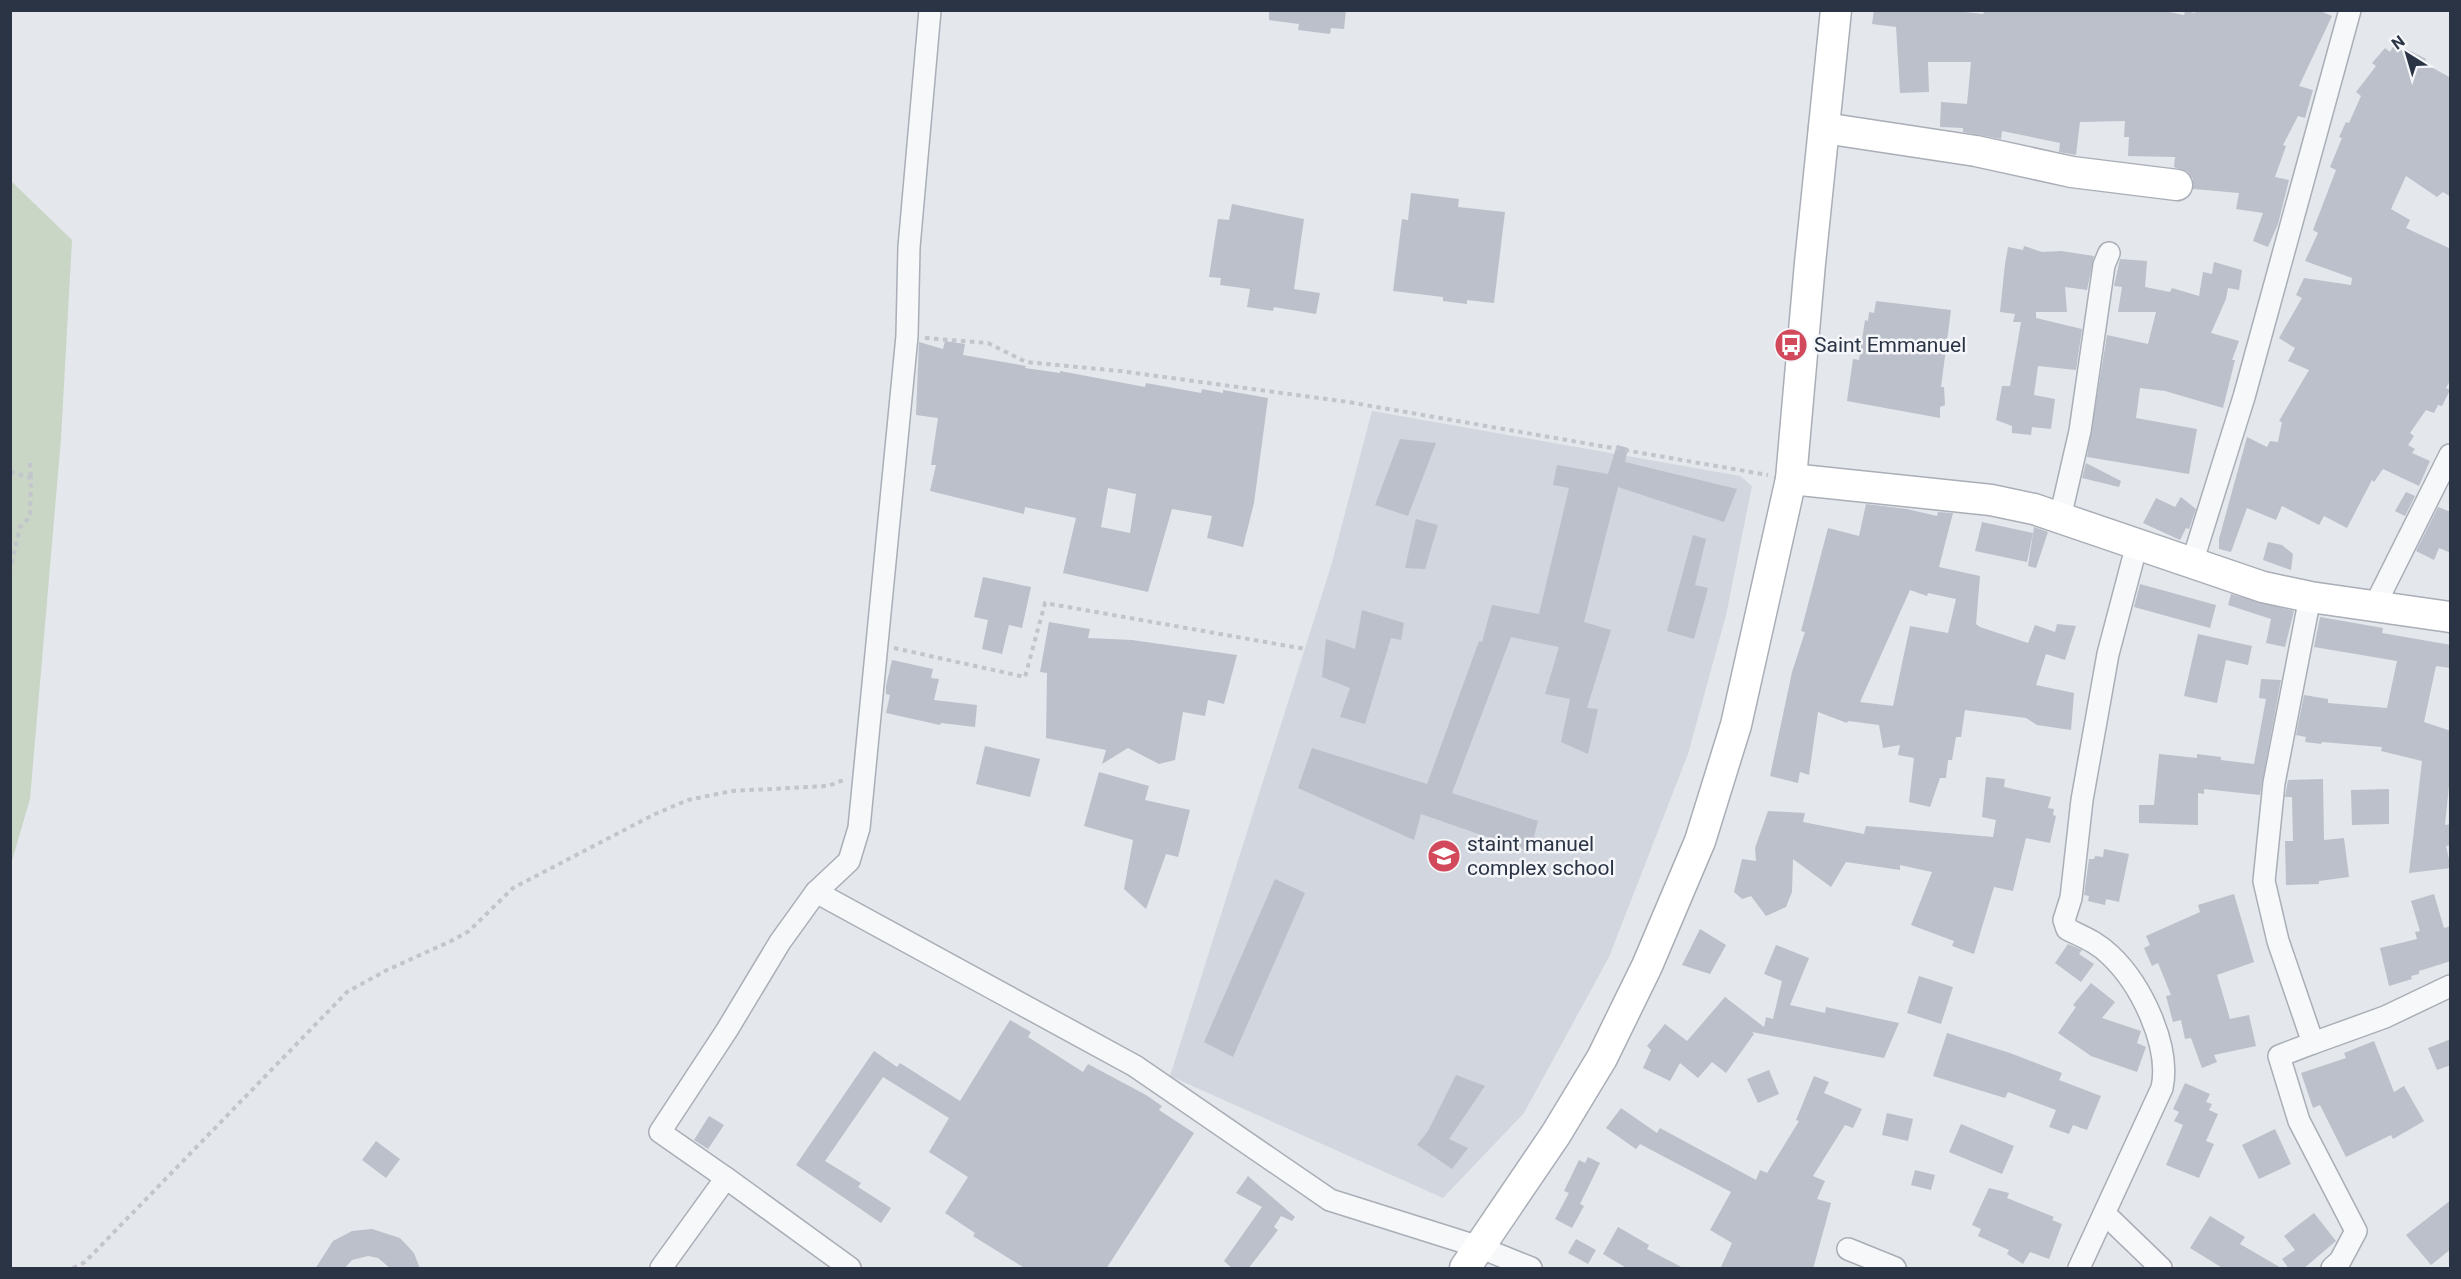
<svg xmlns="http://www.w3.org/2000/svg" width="2461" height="1279" font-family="Roboto,sans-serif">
<rect width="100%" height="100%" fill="#e4e7ec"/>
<polygon fill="#d2d6de" points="1372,411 1740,476 1752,486 1726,615 1688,754 1609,957 1524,1113 1443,1198 1170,1076 1331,566"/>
<polygon fill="#c9d6c5" points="11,181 72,240 61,439 30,799 11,864"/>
<g fill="#bbc0ca" fill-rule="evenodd">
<polygon points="1269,10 1346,10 1344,29 1331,28 1330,34 1298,30 1299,24 1269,20"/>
<polygon points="1874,10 1946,10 1983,14 1985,10 2159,10 2184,15 2185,11 2195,13 2195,10 2318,10 2332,16 2299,86 2313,90 2305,118 2298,116 2283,145 2286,146 2275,177 2289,180 2278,224 2268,247 2253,241 2263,213 2236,209 2239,193 2193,189 2193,179 2188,172 2174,167 2175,157 2128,156 2129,137 2124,137 2125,121 2080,122 2076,155 2059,152 2060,143 2002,131 2001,139 1963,132 1963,128 1940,127 1941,102 1967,104 1971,62 1928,62 1929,92 1900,93 1896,27 1872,24"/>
<polygon points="2395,43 2426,59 2424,63 2451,78 2451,197 2443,192 2437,197 2406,176 2391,209 2410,220 2406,228 2451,249 2451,379 2446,388 2450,390 2442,406 2438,405 2434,413 2426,410 2410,433 2414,436 2408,445 2415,449 2412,453 2430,461 2419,486 2383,469 2374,482 2372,480 2347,528 2324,516 2319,525 2282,506 2276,520 2247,508 2231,552 2219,549 2219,539 2247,437 2267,447 2270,441 2278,442 2282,422 2279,421 2309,370 2288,361 2295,348 2279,338 2302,298 2296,295 2304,278 2351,285 2352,278 2305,261 2318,233 2313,230 2336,170 2330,167 2342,138 2339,137 2346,122 2349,123 2361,96 2356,92 2376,66 2372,63 2385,48 2390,52"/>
<polygon points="1411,193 1459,199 1458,207 1505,212 1494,303 1467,300 1467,304 1443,301 1443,297 1393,291 1402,219 1408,220"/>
<polygon points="1232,204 1304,219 1294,289 1320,293 1316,314 1274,307 1273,311 1247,307 1250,289 1220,285 1221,278 1209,277 1218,219 1229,220"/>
<polygon points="2024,246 2042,252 2061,251 2094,256 2087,290 2065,287 2067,312 2036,312 2036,318 2082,329 2076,370 2038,366 2034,395 2055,399 2051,429 2032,427 2031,435 2012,433 2012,426 1996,420 2002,386 2010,386 2021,322 2013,322 2015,314 2000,312 2005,264 2008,247 2023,250"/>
<polygon points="2120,259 2147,261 2145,287 2170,292 2172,288 2199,296 2203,272 2212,274 2214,262 2242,270 2239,290 2228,288 2226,299 2211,333 2239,341 2232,360 2235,360 2223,408 2165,391 2140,388 2136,418 2197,429 2189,474 2087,457 2107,335 2148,344 2156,312 2118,312 2122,287 2114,286"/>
<polygon points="1876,301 1951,310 1941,387 1944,387 1945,405 1940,407 1940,418 1847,401 1853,359 1859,360 1865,320 1868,321 1869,312 1874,313"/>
<path d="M945 341 965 344 963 355 1026 366 1025 368 1060 373V371L1145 387 1146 383 1201 393 1202 389 1223 393V390L1268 398 1254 503 1243 547 1207 538 1212 516 1172 509 1148 592 1063 573 1076 518 1025 507 1024 514 930 491 936 465H931L938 418 916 415 919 342 943 349ZM1108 488 1136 494 1130 533 1101 527Z"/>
<polygon points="1400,439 1436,443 1408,516 1375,505"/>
<polygon points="1617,445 1628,448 1625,462 1737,489 1724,522 1618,487 1584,622 1611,630 1587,708 1598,709 1588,754 1561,742 1570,699 1545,694 1559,647 1511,637 1452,793 1538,821 1530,852 1421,814 1414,840 1298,788 1312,748 1427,784 1479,641 1482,642 1492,605 1539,614 1569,488 1553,485 1557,465 1608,474"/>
<polygon points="2086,463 2121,481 2119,487 2082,478"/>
<polygon points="2406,492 2415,496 2405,516 2395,511"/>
<polygon points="2181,497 2196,509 2189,529 2186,528 2180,540 2143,523 2156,498 2175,507"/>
<path d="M1866 504 1907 509 1937 516 1938 512 1953 513 1939 567 1980 576 1976 624 1980 627 2028 643 2035 625 2055 632 2057 624 2076 626 2065 660 2046 654 2036 685 2074 693 2071 730 2037 725 2026 718 1965 710 1961 737H1956L1952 760H1948L1946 778H1940L1930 807 1909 802 1914 758 1898 755 1900 745 1883 748 1879 725 1848 721 1847 723 1818 712 1809 775 1800 772 1798 783 1770 776 1792 672 1805 632 1801 631 1828 528 1859 536ZM1910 590 1927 596 1928 593 1956 599 1948 633 1910 626 1893 706 1860 702Z"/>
<polygon points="2438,507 2451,512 2451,553 2439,548 2434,560 2416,551"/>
<polygon points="1416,519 1438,525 1425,569 1405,568"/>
<polygon points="1982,522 2033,533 2027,562 1975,551"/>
<polygon points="2034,527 2048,532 2036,568 2028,566"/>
<polygon points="1693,535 1706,539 1695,585 1708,588 1694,639 1667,631"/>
<polygon points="2268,542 2282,545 2293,554 2291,570 2263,560"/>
<polygon points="983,577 1031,587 1022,628 1009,625 1002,654 982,649 988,620 974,617"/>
<polygon points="2140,584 2216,605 2210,628 2134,607"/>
<polygon points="2231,594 2294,611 2285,647 2266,643 2271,619 2228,605"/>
<polygon points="1362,610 1404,623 1401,640 1391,638 1365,724 1340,717 1350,688 1322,677 1326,639 1355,649"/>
<polygon points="2320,617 2383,628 2382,633 2451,645 2451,668 2436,666 2424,722 2451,731 2451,766 2445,825 2451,824 2451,845 2446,846 2451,868 2409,873 2422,761 2381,751 2382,747 2322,742 2321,744 2305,742 2306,737 2296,735 2304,695 2328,699 2328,703 2387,708 2397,661 2314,647"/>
<polygon points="1049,622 1090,629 1088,638 1132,640 1237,655 1224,704 1208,700 1205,716 1183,712 1175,760 1159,764 1128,748 1102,764 1106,750 1046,738 1047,673 1040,672"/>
<polygon points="2198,634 2252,646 2248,665 2226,660 2217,703 2184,696"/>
<polygon points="892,660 933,669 931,678 939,679 934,700 977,705 975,727 941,723 940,725 886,713 890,695 886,694 886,686"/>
<polygon points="2261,679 2281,680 2260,795 2204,789 2204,794 2198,793 2198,825 2139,823 2139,805 2154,805 2159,754 2197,758 2197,754 2221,757 2221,760 2254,764 2266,699 2259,698"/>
<polygon points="985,746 1040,759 1030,797 976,784"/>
<polygon points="1099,772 1149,786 1145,800 1190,810 1178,857 1166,854 1146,909 1124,889 1133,840 1084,826"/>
<polygon points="1986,777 2005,779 2004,787 2051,797 2048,808 2054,809 2053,815 2056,816 2050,843 2026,838 2013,891 1994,887 1974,954 1952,946 1954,941 1911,925 1932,872 1900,865 1900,870 1846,862 1831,887 1793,859 1792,892 1786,907 1766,916 1751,896 1742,899 1734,892 1742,859 1756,861 1755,848 1768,811 1805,813 1803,822 1864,834 1866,826 1993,837 1996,820 1982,817"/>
<polygon points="2323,779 2324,840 2344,838 2349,877 2319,881 2319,884 2286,885 2285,841 2293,841 2292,797 2285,797 2288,780"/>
<polygon points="2389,789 2389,824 2352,825 2351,790"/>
<polygon points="2104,849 2129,854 2119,902 2106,899 2105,905 2088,901 2089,896 2084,895 2089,859 2094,859 2095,856 2103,857"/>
<polygon points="1275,879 1305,893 1233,1057 1204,1042"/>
<polygon points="2234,894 2254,962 2217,975 2230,1019 2249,1015 2256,1046 2214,1055 2217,1062 2202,1068 2191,1038 2185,1039 2181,1020 2173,1022 2166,996 2171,995 2158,963 2152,966 2144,948 2150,945 2146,936 2200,912 2198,905"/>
<polygon points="2434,894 2444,928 2451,926 2451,961 2419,971 2419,974 2411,976 2412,979 2389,986 2380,948 2417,939 2415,932 2420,931 2411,901"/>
<polygon points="1700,929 1726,945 1710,974 1682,965"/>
<polygon points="2068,944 2082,950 2079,954 2094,964 2081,982 2055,963"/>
<polygon points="1776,945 1809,958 1790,1005 1825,1013 1826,1007 1899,1023 1884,1058 1752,1032 1754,1034 1726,1073 1712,1062 1698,1078 1680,1063 1670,1081 1643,1068 1651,1050 1647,1046 1665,1024 1687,1041 1725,997 1764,1027 1766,1017 1773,1019 1782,981 1764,974"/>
<polygon points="1919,976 1953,987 1941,1024 1907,1013"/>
<polygon points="2091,983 2115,1002 2102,1018 2141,1031 2137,1043 2146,1047 2137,1072 2091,1056 2058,1033 2076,1007 2073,1005"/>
<polygon points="1010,1020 1031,1032 1028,1037 1083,1072 1088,1064 1146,1095 1162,1106 1159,1110 1194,1133 1106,1269 1026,1269 973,1236 975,1233 945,1213 968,1177 929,1152 949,1118 883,1077 825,1161 861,1183 858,1187 891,1208 881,1223 796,1165 874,1051 897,1067 900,1063 960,1101"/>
<polygon points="1947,1033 2010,1053 2062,1073 2059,1080 2101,1096 2087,1130 2073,1125 2069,1134 2049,1127 2056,1110 2008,1092 2005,1098 1933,1076"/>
<polygon points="2451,1039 2451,1065 2437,1070 2428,1048"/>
<polygon points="2374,1041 2394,1092 2404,1086 2424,1121 2393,1139 2391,1135 2346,1157 2320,1105 2313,1108 2301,1073 2346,1058 2344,1053"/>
<polygon points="1769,1070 1779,1094 1758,1103 1747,1079"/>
<polygon points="1456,1075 1485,1086 1449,1139 1468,1148 1452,1169 1417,1145 1428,1131"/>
<polygon points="1814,1076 1829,1082 1824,1093 1862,1109 1853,1128 1845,1125 1813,1176 1825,1181 1817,1199 1831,1203 1813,1269 1720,1269 1732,1243 1710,1230 1731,1192 1640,1144 1636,1149 1606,1128 1621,1108 1657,1133 1660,1128 1756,1180 1760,1170 1767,1173 1799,1121 1796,1120"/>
<polygon points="2185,1083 2210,1094 2206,1102 2212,1104 2209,1110 2218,1114 2206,1141 2214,1144 2199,1178 2166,1165 2183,1125 2174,1121 2179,1112 2173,1109"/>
<polygon points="1887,1113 1913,1119 1908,1141 1882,1135"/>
<polygon points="709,1116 724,1125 708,1149 694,1140"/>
<polygon points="1961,1124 2014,1146 2002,1174 1949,1152"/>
<polygon points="2275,1129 2291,1164 2259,1179 2242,1145"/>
<polygon points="376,1141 400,1159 386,1178 362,1160"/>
<polygon points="1588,1157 1600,1163 1580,1204 1584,1206 1572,1228 1555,1219 1569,1193 1564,1191 1579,1160 1585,1163"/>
<polygon points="1915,1170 1935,1175 1931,1190 1911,1185"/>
<polygon points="1248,1176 1295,1217 1292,1221 1281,1216 1274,1227 1278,1230 1248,1269 1233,1269 1224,1261 1262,1207 1236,1193"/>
<polygon points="1989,1188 2009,1193 2007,1198 2054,1217 2052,1220 2062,1224 2049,1259 2030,1252 2023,1264 2007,1254 2009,1250 1978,1236 1981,1229 1972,1225"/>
<polygon points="2451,1200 2451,1249 2431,1265 2406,1235"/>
<polygon points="2314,1213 2336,1241 2303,1269 2289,1269 2282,1259 2295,1250 2284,1236"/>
<polygon points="2210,1216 2245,1237 2240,1244 2283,1269 2224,1269 2190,1248"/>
<polygon points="1618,1227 1649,1245 1647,1249 1685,1269 1628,1269 1603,1254"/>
<polygon points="372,1229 400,1238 414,1253 420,1269 391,1269 378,1258 368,1256 352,1260 344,1269 315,1269 333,1241 352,1231"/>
<polygon points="1576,1239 1596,1250 1588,1264 1568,1253"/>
</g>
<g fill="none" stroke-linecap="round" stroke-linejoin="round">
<defs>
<g id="street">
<polyline points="2060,518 2080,431 2104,265 2109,253"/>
<polyline points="2192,563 2244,397 2350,10"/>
<polyline points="2310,597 2274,783 2264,881 2278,941 2313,1043 2279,1056 2299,1121 2356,1231 2340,1261 2332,1268"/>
<polyline points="2374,607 2450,455"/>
<polyline points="816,892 1135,1066 1330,1200 1479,1247 1531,1268"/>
<polyline points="2313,1043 2385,1017 2450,986"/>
<polyline points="726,1178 850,1268"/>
<polyline points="2105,1214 2161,1268"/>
<polyline points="1848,1249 1895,1268"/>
<polyline points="661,1268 726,1178 660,1132 727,1030 780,942 816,892 849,861 859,828 907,336 909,247 930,10"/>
<path d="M2079 1268 2162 1088C2171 1046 2141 984 2110 955 2097 942 2083 937 2067 929L2064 920 2071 898 2082 800 2108 654 2137 544"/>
</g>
<g id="secondary">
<polyline points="1824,128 1976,151 2072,172 2177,185"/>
<polyline points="1791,479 1991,500 2034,509 2263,587 2310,597 2450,617"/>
<polyline points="1465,1268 1556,1134 1602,1058 1647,966 1700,841 1736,725 1791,479 1810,263 1836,10"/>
</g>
</defs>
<use href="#street" stroke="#a9aeb7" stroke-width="24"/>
<use href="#secondary" stroke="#a9aeb7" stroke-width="33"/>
<g stroke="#c2c5cb" stroke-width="4" stroke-dasharray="4.5 4.5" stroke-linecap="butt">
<polyline points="925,338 988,343 1026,362 1120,371 1348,402 1768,475"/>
<polyline points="30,463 31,478"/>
<polyline points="10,472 31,478 30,517 20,527 10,570"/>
<polyline points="894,648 1025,677 1045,603 1305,649"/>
<polyline points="73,1268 85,1262 347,992 387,970 451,941 469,931 513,888 655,814 688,800 732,791 828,786 846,779"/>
</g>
<use href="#street" stroke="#f7f8fa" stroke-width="21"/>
<use href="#secondary" stroke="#fff" stroke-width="30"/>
</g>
<defs>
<symbol id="bus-disc" viewBox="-11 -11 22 22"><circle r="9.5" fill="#d1495b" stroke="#f4f6f9"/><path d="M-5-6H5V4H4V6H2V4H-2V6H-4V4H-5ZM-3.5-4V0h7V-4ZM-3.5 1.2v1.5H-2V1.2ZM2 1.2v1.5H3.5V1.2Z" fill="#fff"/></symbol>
<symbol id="school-disc" viewBox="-11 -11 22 22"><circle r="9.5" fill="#d1495b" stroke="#f4f6f9"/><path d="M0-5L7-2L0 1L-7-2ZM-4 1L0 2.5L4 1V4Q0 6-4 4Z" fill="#fff"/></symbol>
</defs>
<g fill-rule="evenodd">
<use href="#bus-disc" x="1772" y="326" width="38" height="38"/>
<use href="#school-disc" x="1425" y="837" width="38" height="38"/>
</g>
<g text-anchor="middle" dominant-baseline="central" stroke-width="5" stroke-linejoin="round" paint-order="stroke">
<g font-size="21" fill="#2b3445" stroke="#f4f6f9" text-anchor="start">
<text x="1814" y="345">Saint Emmanuel</text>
<text x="1467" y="844">staint manuel<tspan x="1467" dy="24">complex school</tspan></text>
</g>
</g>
<rect width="2461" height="1279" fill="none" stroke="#2b3445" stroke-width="24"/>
<g transform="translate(2407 54) rotate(323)" stroke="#f4f6f9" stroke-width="4.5" paint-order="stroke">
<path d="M0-4.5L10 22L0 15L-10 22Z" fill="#2b3445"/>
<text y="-9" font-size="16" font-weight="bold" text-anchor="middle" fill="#2b3445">N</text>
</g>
</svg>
